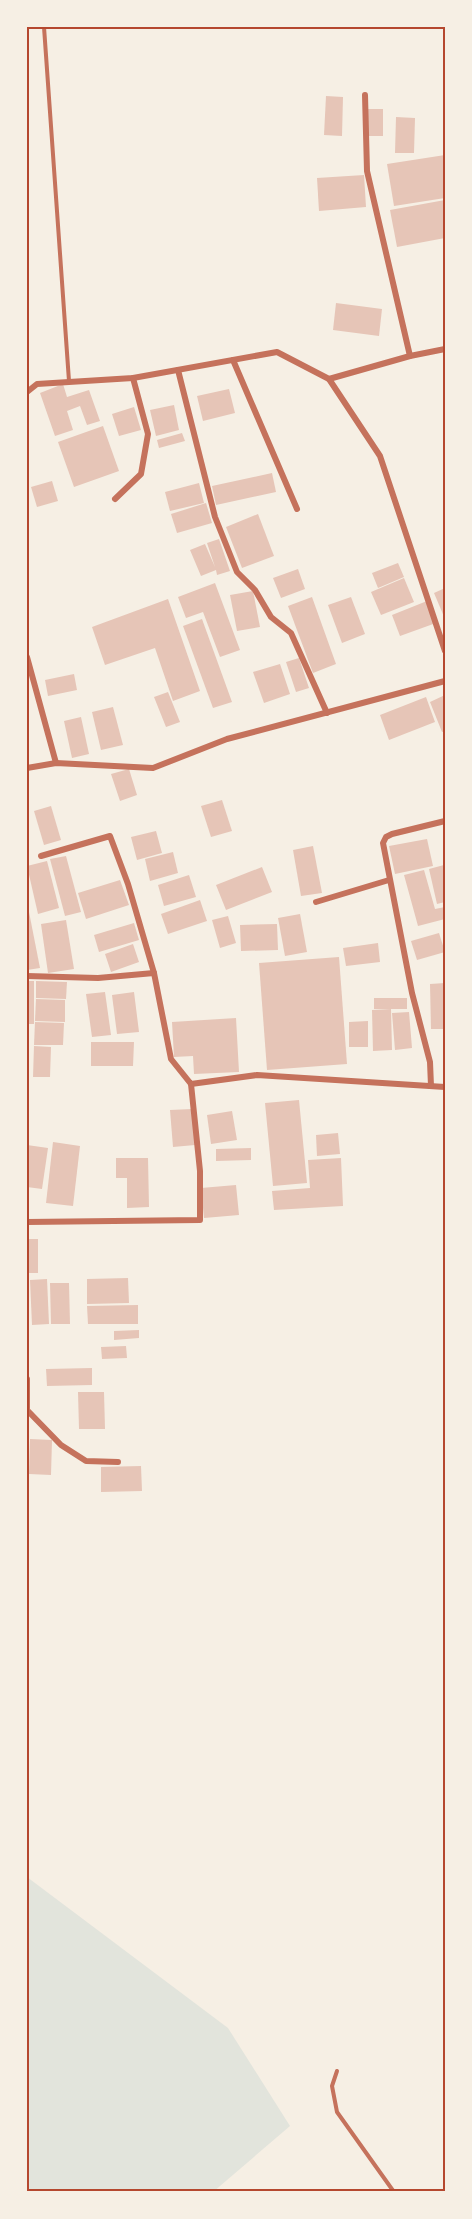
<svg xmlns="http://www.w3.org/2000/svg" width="472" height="2219" font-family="'Exo 2',sans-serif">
<rect width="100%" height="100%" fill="#f6efe4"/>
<polygon fill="#e2e4dc" points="27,1877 228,2028 290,2126 213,2192 27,2192"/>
<g fill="#e6c5b7">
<polygon points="326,96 343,97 342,136 324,135"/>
<polygon points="367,109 383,109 383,136 368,136"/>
<polygon points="396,117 415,118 414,153 395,153"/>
<polygon points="445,155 445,198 394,206 387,164"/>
<polygon points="364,175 366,207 319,211 317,178"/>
<polygon points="445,200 445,238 397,247 390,210"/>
<polygon points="336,303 382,309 379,336 333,330"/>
<polygon points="63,384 67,397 89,390 100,421 87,425 80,406 67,411 73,430 55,436 40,393"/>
<polygon points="229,389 235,413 203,421 197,396"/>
<polygon points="174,405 179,430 156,436 150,410"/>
<polygon points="134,407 141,430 119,436 112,414"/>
<polygon points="103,426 119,471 74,487 58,442"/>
<polygon points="182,433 185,441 159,448 157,440"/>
<polygon points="272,473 276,492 216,505 212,486"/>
<polygon points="52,481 58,501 37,507 31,487"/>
<polygon points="199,483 204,503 170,511 165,492"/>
<polygon points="206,503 212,523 177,533 171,514"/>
<polygon points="258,514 274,556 242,568 226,527"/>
<polygon points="219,539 230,571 217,575 216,570 201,576 190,550 205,544 215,567 207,543"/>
<polygon points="398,563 404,577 378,588 372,573"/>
<polygon points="298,569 305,589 281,598 273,578"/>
<polygon points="404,578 414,602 381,615 371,592"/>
<polygon points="215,583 240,650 220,657 203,612 186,618 178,597"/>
<polygon points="445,588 445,619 434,593"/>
<polygon points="253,591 260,627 237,631 230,595"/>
<polygon points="312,597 336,664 313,673 288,606"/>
<polygon points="351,597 365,634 342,643 328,605"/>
<polygon points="168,599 200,691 173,701 155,648 105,665 92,627"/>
<polygon points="427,601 436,623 400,636 392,615"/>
<polygon points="202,619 232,702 213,708 183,626"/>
<polygon points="299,658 309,688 296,692 286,662"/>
<polygon points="280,664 290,694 264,703 253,672"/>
<polygon points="74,674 77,690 48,696 45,680"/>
<polygon points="168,692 180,722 166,727 154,697"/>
<polygon points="445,695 445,731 442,732 430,702"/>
<polygon points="426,697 435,722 389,740 380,715"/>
<polygon points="113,707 123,745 101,750 92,712"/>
<polygon points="81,717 89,754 72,758 64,721"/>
<polygon points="129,769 137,795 120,801 111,774"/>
<polygon points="222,800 232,831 211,837 201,806"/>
<polygon points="51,806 61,840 44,845 34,811"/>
<polygon points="156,831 162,853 137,860 131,837"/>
<polygon points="427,839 433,866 395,874 389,846"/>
<polygon points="313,846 322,893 301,896 293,850"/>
<polygon points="173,852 178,873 150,881 145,859"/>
<polygon points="66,856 81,912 65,916 50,859"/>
<polygon points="47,861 59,908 38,914 27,866"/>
<polygon points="444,865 445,902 437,904 429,869"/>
<polygon points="262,867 272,892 226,910 216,885"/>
<polygon points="424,870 435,909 445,907 445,919 418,926 404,875"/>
<polygon points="189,875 196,897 164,906 158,885"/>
<polygon points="120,880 129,905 86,919 78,893"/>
<polygon points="200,900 207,921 168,934 161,914"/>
<polygon points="29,912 40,968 27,970 27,913"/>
<polygon points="300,914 307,952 285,956 278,918"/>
<polygon points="228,916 236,943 220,948 212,920"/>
<polygon points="66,920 74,969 48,973 41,924"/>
<polygon points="134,923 139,940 99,952 94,935"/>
<polygon points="277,924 278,950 241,951 240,925"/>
<polygon points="439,933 445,952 417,960 411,941"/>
<polygon points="378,943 380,962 346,966 343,948"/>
<polygon points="133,944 139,962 111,972 105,954"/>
<polygon points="339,957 347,1064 267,1070 259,963"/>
<rect x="27" y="981" width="7" height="43"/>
<polygon points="36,981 67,982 66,999 36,998"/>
<polygon points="445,983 445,1029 431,1029 430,984"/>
<polygon points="105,992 111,1035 92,1037 86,994"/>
<polygon points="134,992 139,1032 117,1034 112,995"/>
<rect x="374" y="998" width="33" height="11"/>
<polygon points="36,999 65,1000 65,1022 35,1021"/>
<polygon points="391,1009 392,1050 373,1051 372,1010"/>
<polygon points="409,1012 412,1048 395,1050 392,1013"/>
<polygon points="236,1018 239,1072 194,1074 193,1056 174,1057 172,1022"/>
<polygon points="368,1021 368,1047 349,1047 349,1022"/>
<polygon points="35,1022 64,1023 63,1045 34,1045"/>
<polygon points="91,1042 134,1042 133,1066 91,1066"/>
<polygon points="34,1046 51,1047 50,1077 33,1077"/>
<polygon points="299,1100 307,1183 273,1186 265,1103"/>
<polygon points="192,1109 195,1145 173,1147 170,1110"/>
<polygon points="232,1111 237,1140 211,1144 207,1115"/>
<polygon points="338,1133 340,1154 317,1156 316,1135"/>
<polygon points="53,1142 80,1146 73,1206 46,1203"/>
<polygon points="27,1145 48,1148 42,1189 27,1187"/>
<polygon points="251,1148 251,1160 216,1161 216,1149"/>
<polygon points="116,1158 148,1158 149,1207 127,1208 127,1178 116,1178"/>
<polygon points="341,1158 343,1206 274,1210 272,1191 310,1188 308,1160"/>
<polygon points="236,1185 239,1215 204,1218 201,1188"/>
<rect x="27" y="1239" width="11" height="34"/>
<polygon points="128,1278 129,1303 87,1304 87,1279"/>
<polygon points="47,1279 49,1324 32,1325 30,1280"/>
<polygon points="50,1283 69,1283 70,1324 51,1324"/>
<polygon points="138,1305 138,1324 88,1324 87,1306"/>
<polygon points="139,1330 139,1338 114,1340 114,1331"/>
<polygon points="126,1346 127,1358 102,1359 101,1347"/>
<polygon points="92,1368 92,1385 47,1386 46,1369"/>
<polygon points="78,1392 104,1392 105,1429 79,1429"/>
<polygon points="30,1439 52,1440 51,1475 29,1474"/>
<polygon points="141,1466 142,1491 101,1492 101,1467"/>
</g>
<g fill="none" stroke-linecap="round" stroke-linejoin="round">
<g stroke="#c5725c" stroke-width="4">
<polyline points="44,27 69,381"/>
<polyline points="337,2071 332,2086 337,2112 394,2192"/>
</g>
<g stroke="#c5725c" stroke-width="6">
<polyline points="365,95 367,171 410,356"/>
<polyline points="233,360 297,509"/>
<polyline points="178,370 215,517 237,572 255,590 271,617 291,633 327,713"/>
<polyline points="329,379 380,456 445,651"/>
<polyline points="27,392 37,384 133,378 277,352 329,379 410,356 445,349"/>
<polyline points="115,499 141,474 148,434 133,378"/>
<polyline points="27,657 56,763"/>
<polyline points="27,768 56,763 153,768 227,739 445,681"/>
<polyline points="41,856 110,836 128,884 154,973 171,1059 191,1084 257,1075 445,1087"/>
<polyline points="316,902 389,880"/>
<polyline points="27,976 98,978 154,973"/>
<polyline points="431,1086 430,1062 412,993 383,843 386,837 392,834 445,821"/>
<polyline points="27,1222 200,1220 200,1171 191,1084"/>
<polyline points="27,1379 27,1408"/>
<polyline points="27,1410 61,1445 86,1461 118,1462"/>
</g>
</g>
<rect width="472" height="2219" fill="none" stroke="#f6efe4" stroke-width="57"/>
<rect x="28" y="28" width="416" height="2162" fill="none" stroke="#b5482f" stroke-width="2"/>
</svg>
